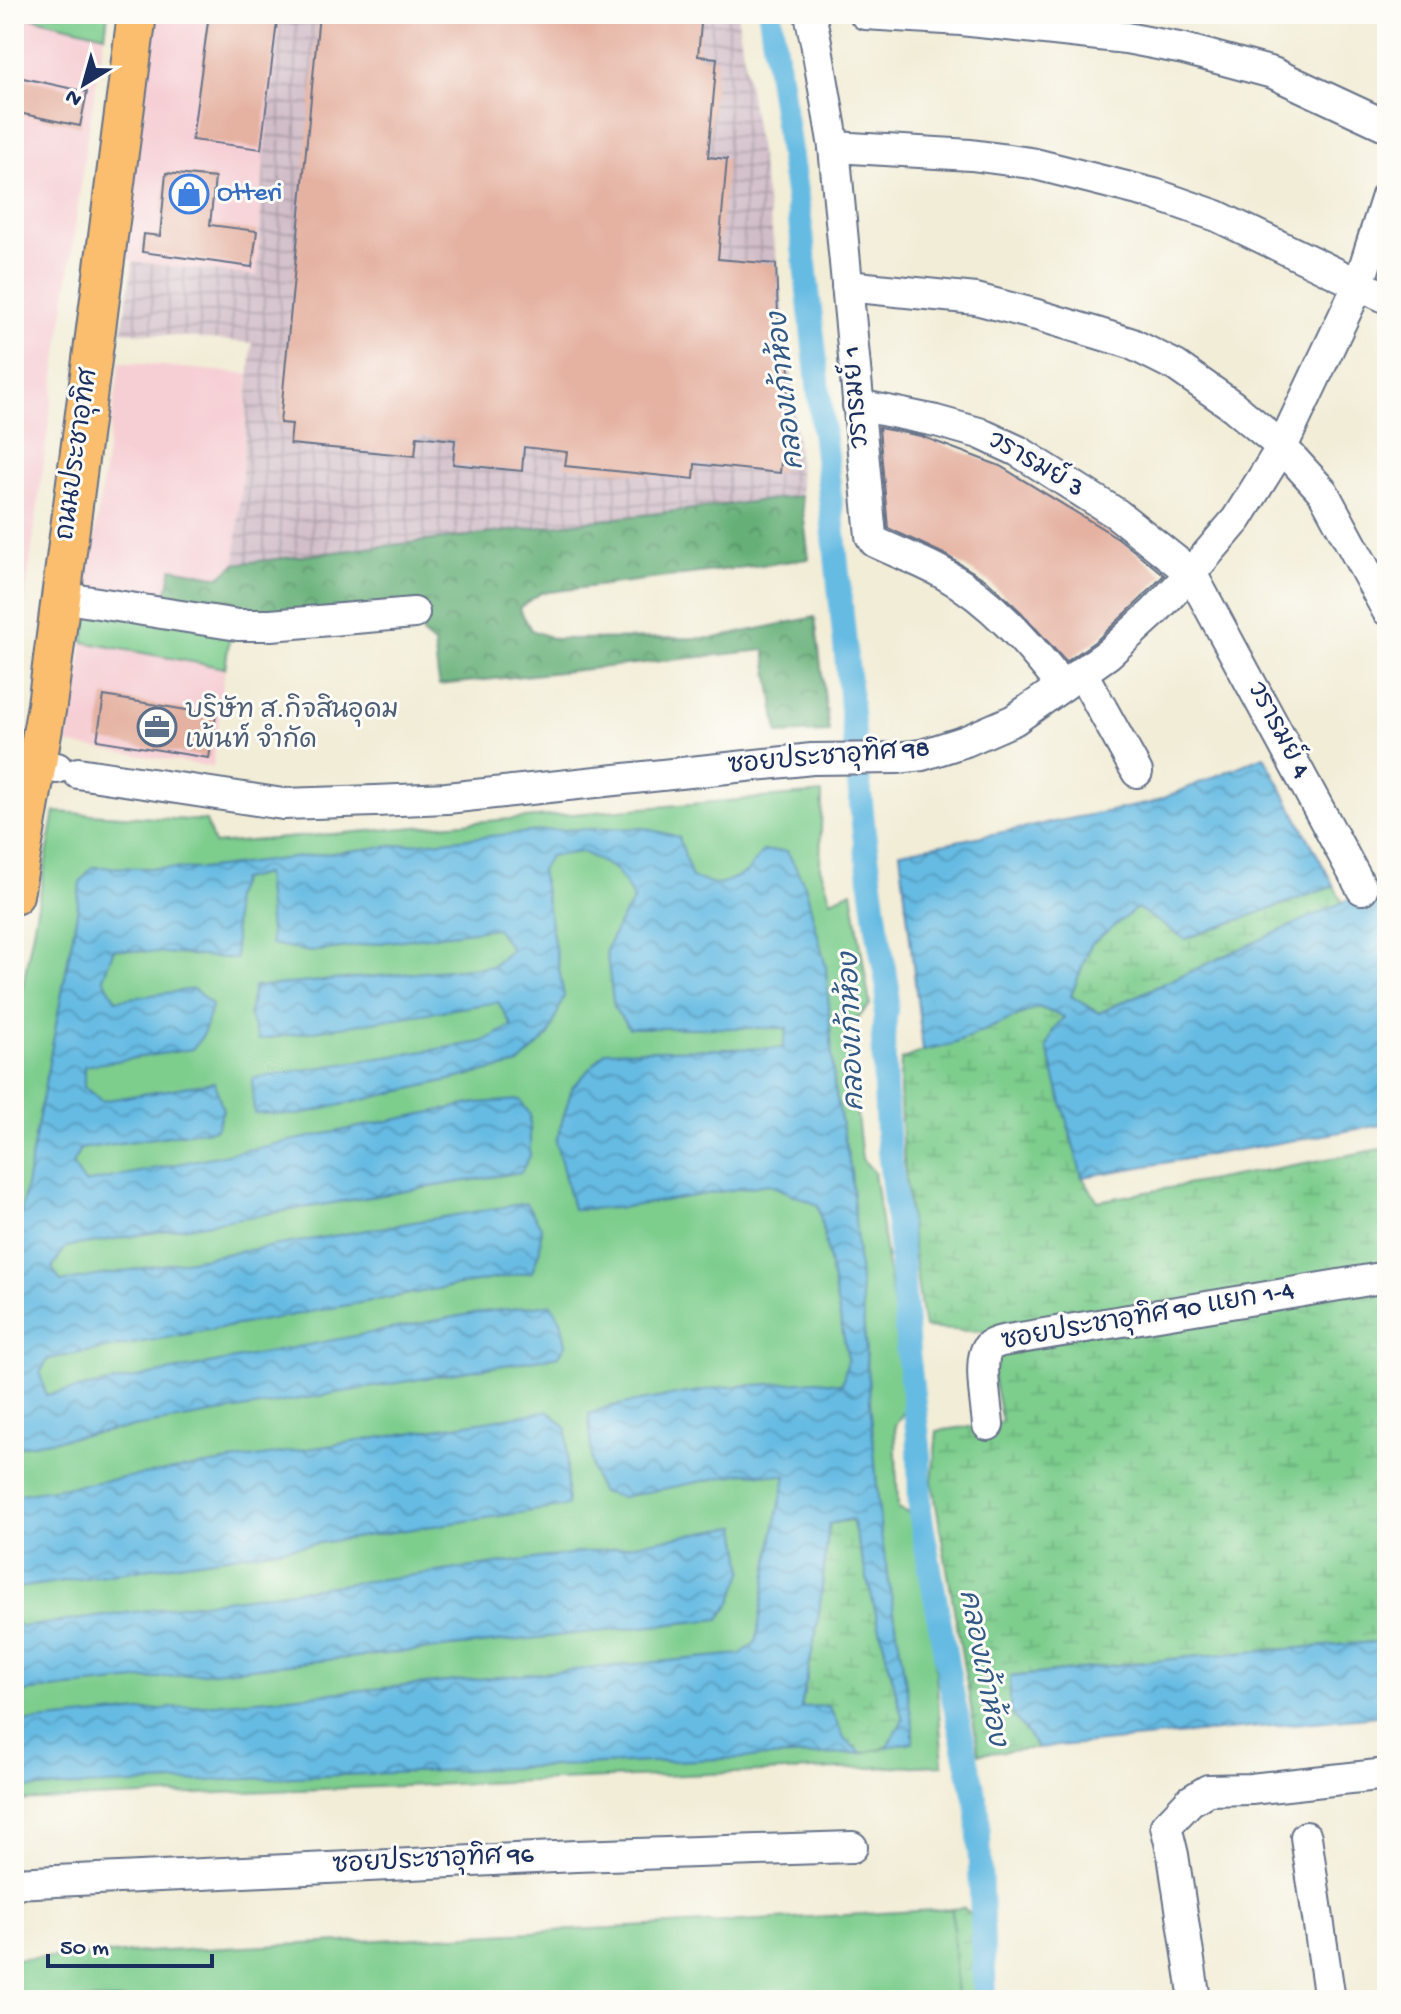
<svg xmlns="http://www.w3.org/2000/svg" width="1401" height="2014" font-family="'Gochi Hand','Playpen Sans Thai',sans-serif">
<defs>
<pattern id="industrial-grid" width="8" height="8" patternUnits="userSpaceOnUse" patternTransform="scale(2)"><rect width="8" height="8" fill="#d1bdc8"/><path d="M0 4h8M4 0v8" fill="none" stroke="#a99aa6"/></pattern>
<pattern id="forest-crowns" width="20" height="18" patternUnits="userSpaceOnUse" patternTransform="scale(2)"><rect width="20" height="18" fill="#66b078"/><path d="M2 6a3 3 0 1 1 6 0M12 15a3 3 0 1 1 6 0" fill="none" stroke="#539066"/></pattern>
<pattern id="wetland-marsh" width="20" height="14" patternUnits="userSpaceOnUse" patternTransform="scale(2)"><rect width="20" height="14" fill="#7dcd8d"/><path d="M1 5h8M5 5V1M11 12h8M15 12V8" fill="none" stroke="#6bb07c"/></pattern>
<pattern id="water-waves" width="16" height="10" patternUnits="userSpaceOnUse" patternTransform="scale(2)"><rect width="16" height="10" fill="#66bbe3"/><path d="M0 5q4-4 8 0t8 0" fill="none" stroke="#5398bb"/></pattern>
</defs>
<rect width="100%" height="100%" fill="#fdfcf7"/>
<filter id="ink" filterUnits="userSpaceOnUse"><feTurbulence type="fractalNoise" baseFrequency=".0125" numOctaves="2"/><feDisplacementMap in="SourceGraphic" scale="16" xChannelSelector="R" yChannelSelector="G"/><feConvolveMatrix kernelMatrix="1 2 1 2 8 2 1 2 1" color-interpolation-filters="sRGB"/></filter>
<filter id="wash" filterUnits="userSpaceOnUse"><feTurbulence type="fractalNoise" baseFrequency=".006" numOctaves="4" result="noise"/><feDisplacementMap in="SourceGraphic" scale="32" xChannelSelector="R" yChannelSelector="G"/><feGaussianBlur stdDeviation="1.8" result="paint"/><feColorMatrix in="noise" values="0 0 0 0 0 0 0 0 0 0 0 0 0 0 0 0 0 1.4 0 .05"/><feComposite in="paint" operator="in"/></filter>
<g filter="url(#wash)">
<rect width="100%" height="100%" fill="#f2edd7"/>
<g fill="#f6cfd5">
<polygon points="14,14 108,14 86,145 14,684"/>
<polygon points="158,14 281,14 265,147 257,276 133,262 121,254"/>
<polygon points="120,362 249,374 235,564 221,577 164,605 86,594"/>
<polygon points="83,642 225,668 213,767 67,744"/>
</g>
<polygon fill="url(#industrial-grid)" points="281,14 737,14 777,263 792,379 801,496 235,564 252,343 122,331 133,262 257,276 265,147"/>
<g fill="#7dcd8d" stroke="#4c7e76" stroke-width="2">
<polygon points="18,14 108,14 105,35"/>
<polygon points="90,609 231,629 225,668 83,642"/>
<polygon points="822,793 820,867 831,900 852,891 870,1005 847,1029 862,1159 874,1172 908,1406 895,1425 898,1508 912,1515 934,1647 943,1765 14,1801 14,1033 55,812 206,821 214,844"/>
<polygon points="952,1909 957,2000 14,2000 14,1959 669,1925"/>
</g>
<polygon fill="url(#forest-crowns)" stroke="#40706b" stroke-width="2" points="801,496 809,559 541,593 519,608 531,630 555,639 715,638 815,617 829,732 778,734 765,650 439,685 434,644 423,635 418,601 242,617 164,605 172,568 220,577 235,564"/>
<g fill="url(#wetland-marsh)" stroke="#4c7e76" stroke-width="2">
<polygon points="1334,886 1343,903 1099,1013 1071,996 1091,944 1137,907 1185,939"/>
<path d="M1038 1007 1065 1017 1082 1177 1098 1201 1387 1148V1641L1200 1656 1010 1677V1711L1038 1748 979 1754 932 1481 937 1431 1002 1422 984 1332 924 1328C917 1286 912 1243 908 1200 903 1153 898 1107 901 1060L923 1051 953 1044Z"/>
<polygon points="852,1519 903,1720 887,1747 862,1753 845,1740 829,1706 801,1708 818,1622 829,1524"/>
<polygon points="963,1908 976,1920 979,2000 957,2000 952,1909"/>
</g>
<g fill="url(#water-waves)" stroke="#4075a0" stroke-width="2">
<polygon points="1264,756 1334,886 1185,939 1137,908 1091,944 1071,996 1099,1013 1387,882 1387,1124 1082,1177 1047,1048 1053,1030 1064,1017 1038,1007 953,1044 923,1051 900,852 1151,803"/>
<polygon points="644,828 679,837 692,878 719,885 746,873 763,851 787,851 805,885 826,967 834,1084 851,1171 881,1534 913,1726 913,1742 887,1747 903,1720 852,1519 829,1524 818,1622 801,1707 829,1706 845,1740 862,1753 14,1789 14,1712 26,1722 741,1654 756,1642 774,1530 786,1476 744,1473 622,1497 600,1492 592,1470 589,1414 611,1406 723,1387 818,1381 842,1384 848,1359 818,1205 769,1184 619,1208 573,1209 556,1142 572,1088 606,1051 783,1048 787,1028 629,1028 614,1008 606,950 619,923 634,899 616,870 583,852 550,856 541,870 564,996 549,1035 519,1064 297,1115 254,1113 252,1078 482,1042 512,1026 498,1002 258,1040 249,1014 254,987 493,966 511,949 496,928 310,952 271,944 265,874 241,880 233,898 236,959 114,949 103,978 116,1000 194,989 212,1005 203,1035 192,1049 84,1066 84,1087 102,1101 214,1082 223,1110 216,1129 80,1149 72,1164 85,1183 476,1103 520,1100 530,1115 530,1156 521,1172 66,1247 52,1268 61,1282 526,1203 541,1226 540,1249 532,1272 48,1359 40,1373 46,1395 475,1313 551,1304 561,1320 566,1344 559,1356 14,1447 14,1250 77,912 80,883 92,867 202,869 372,848 549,830"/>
<polygon points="549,1411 567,1429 567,1506 18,1588 14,1594 14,1495"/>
<polygon points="737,1526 744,1570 731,1603 719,1619 14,1693 14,1619 21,1627 609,1549"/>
<polygon points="1387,1641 1387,1715 1038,1748 1010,1711 1010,1677 1200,1656"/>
</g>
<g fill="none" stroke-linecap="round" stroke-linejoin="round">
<polyline stroke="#66bbe3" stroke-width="24" points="770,14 801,227 827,466 864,833 877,927 888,988 883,1039 887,1133 900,1244 908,1353 919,1446 920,1513 953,1697 978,1811 985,2000"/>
</g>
<g id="blocks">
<g fill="#e5b2a2">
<polygon points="209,14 278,14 261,149 192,140"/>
<polygon points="319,14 702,14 698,56 717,58 708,157 727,159 718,259 776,264 780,364 790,365 780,473 695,464 694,479 565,466 567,452 524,447 522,471 453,464 455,440 417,436 415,456 290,444 292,424 280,423"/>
<polygon points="14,76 87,92 80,126 14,112"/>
<polygon points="166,173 215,178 210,225 257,231 252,267 142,252 144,234 160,236"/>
<polygon points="879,428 921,436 1000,466 1118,538 1164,575 1141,599 1097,640 1066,662 1021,612 989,582 944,554 888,528"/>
<polygon points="104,696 216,715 209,758 97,740"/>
</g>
</g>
</g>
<g filter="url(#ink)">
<use href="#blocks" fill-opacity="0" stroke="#667288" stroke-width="2"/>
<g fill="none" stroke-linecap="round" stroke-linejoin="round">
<defs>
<g id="minor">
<path d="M810 14 816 42 834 147 871 536 875 542C898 553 921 561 944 574 992 601 1028 643 1062 686"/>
<polyline points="865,14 961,20 1126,38 1184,49 1273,73 1387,126"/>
<polyline points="834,147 971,155 1031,163 1154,194 1217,216 1387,298"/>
<polyline points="847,286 976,299 1037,315 1130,343 1176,366 1233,406 1282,447 1323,492 1387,610"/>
<polyline points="858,405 936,421 979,433 1018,451 1117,514 1191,573 1362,889"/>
<polyline points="60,597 238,625 271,625 414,613"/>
<polyline points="1082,673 1137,772"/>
<polyline points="14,761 57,768"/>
<polyline points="78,773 283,804 375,801 447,798 812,759 897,758 922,755 966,741 1014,720 1108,654 1154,612 1191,573 1237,519 1282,447 1359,284 1387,196"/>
<path d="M988 1425C987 1409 977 1356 989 1346 991 1345 1000 1341 1002 1341L1387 1277"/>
<polyline points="1306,1837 1330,2000"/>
<polyline points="14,1883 576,1856 852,1847"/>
<polyline points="1195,2000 1173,1855 1166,1826 1190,1801 1208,1790 1251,1789 1387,1774"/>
</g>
<polyline id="major" points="14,895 47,705 137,14"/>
</defs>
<use href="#minor" stroke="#667288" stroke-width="34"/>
<use href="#major" stroke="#667288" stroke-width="42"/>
<use href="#minor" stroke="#fff" stroke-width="30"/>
<use href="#major" stroke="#fabe6e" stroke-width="38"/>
</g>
</g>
<defs>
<symbol id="shop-ring" viewBox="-11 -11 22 22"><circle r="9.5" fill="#fdfcf7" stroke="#3f7fe0" stroke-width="1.5"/><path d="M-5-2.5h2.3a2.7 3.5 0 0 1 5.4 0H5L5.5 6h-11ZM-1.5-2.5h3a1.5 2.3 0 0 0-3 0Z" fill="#3f7fe0"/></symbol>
<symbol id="office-ring" viewBox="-11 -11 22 22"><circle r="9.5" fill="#fdfcf7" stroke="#5c6f8a" stroke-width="1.5"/><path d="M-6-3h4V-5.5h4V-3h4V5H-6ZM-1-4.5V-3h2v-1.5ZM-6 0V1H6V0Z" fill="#5c6f8a"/></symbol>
</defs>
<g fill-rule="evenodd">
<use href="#shop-ring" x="167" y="172" width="44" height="44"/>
<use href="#office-ring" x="135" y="705" width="44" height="44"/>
</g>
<g text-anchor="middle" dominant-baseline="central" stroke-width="6" stroke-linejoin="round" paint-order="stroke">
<g font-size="26" fill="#366cbe" stroke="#fdfcf7" text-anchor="start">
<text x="217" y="194">Otteri</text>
</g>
<g font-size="26" fill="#1b2f5e" stroke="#fdfcf7">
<text transform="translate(858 397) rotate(-95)">วรารมย์ 1</text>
<text transform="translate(79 455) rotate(-82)">ถนนประชาอุทิศ</text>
<text transform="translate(1035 466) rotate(30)">วรารมย์ 3</text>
<text transform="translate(1277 731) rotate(62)">วรารมย์ 4</text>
<text transform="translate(829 759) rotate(-5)">ซอยประชาอุทิศ 98</text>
<text transform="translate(1148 1318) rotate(-10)">ซอยประชาอุทิศ 90 แยก 1-4</text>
<text transform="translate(433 1862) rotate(-3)">ซอยประชาอุทิศ 96</text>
</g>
<g font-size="26" fill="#4e5e75" stroke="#fdfcf7" text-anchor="start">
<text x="185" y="712">บริษัท ส.กิจสินอุดม<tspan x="185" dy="30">เพ้นท์ จำกัด</tspan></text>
</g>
<g font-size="28" font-style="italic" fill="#325986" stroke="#fdfcf7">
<text transform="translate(788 391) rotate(-96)">คลองเก้าห้อง</text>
<text transform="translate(854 1032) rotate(-92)">คลองเก้าห้อง</text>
<text transform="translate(981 1668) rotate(79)">คลองเก้าห้อง</text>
</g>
</g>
<rect width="1401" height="2014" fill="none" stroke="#fdfcf7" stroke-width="48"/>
<g transform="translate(84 84) rotate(217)" stroke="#fdfcf7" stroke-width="6" paint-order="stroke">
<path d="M0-6L14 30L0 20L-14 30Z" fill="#1b2f5e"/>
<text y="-12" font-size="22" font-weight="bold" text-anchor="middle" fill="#1b2f5e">N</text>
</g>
<path d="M48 1954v12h164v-12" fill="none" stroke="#1b2f5e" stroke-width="4"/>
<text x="60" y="1954" font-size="24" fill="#1b2f5e" stroke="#fdfcf7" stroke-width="6" paint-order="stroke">50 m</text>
</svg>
